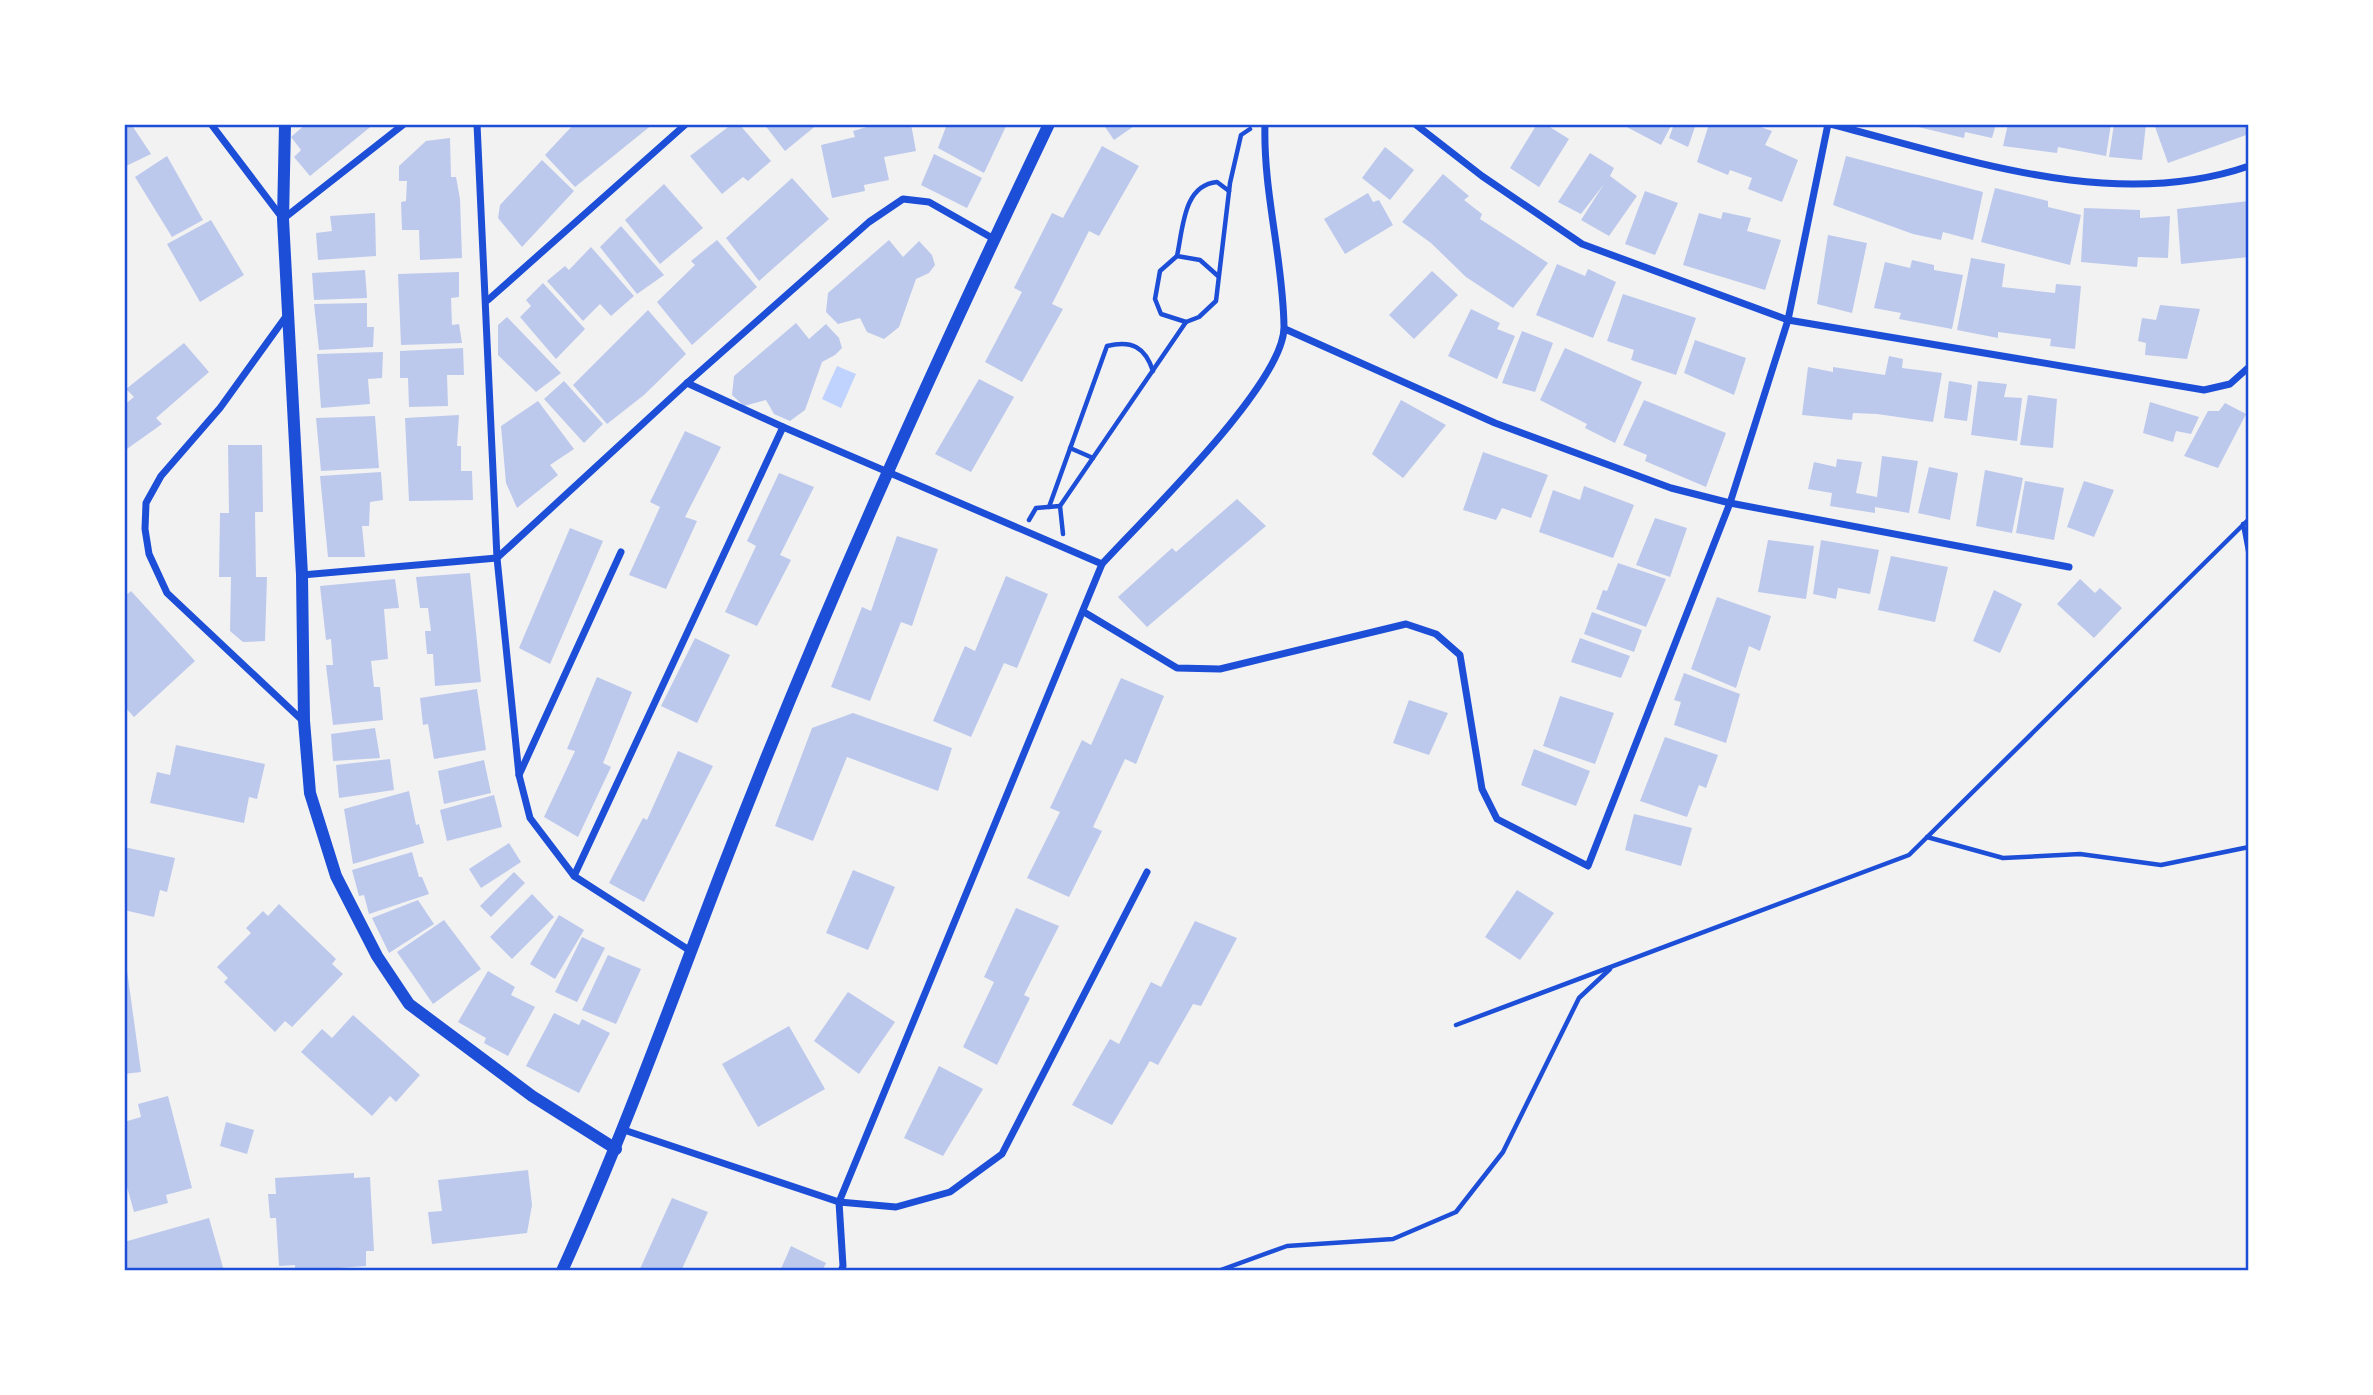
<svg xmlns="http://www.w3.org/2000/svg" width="2373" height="1395" font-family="'Golos Text',sans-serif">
<rect width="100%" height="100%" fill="#f2f2f2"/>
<polygon fill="#bfd3fe" points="837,366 856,374 841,408 822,399"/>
<g fill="#bdc9ec">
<polygon points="124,124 131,124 151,154 124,167"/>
<polygon points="306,124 374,124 310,176 294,157 301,150 291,137"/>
<polygon points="574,124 653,124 575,187 545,155"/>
<polygon points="732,124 739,124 771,161 748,181 743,177 722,194 690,156"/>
<polygon points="764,124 818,124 785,151"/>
<polygon points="877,124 911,124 916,151 884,157 889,180 864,185 865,191 832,198 821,145 855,137 853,131"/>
<polygon points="947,124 1007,124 984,173 938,148"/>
<polygon points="1103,124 1137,124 1114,140"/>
<polygon points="1537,124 1545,124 1569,139 1539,187 1510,168"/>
<polygon points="1621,124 1672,124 1661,145"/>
<polygon points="1674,124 1696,124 1688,147 1669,138"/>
<polygon points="1709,124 1752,124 1772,131 1765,145 1798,160 1782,202 1748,189 1752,178 1730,170 1728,175 1697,162"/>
<polygon points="1996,124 1992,138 1965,132 1964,138 1910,125"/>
<polygon points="2008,124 2111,124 2106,156 2058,147 2057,153 2003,146"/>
<polygon points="2114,124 2146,124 2142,160 2109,157"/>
<polygon points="2154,124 2249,124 2249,134 2168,163"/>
<polygon points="450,138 451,177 456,177 460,199 462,258 420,260 419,230 402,230 401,202 406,201 407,181 399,181 399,166 426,141"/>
<polygon points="1102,146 1139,166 1099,236 1089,231 1052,304 1063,309 1022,382 985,362 1022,292 1014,288 1052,213 1063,218"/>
<polygon points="1385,147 1414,170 1390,200 1362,178"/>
<polygon points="1590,153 1614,168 1610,176 1637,196 1609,236 1581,220 1604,184 1581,214 1558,202"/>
<polygon points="934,154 982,178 967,208 921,185"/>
<polygon points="167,156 203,220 172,237 135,177"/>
<polygon points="1846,156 1983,192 1973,240 1943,232 1941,240 1913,234 1833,205"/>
<polygon points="542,160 574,191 522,247 498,218 500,205"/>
<polygon points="1443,174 1469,196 1464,200 1482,214 1480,219 1548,263 1513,308 1466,277 1431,243 1402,222"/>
<polygon points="792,178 829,219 759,281 726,238"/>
<polygon points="664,184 703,228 660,264 625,220"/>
<polygon points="1995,188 2048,201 2048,207 2081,215 2070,265 1981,242"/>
<polygon points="1645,191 1678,203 1655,255 1625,244"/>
<polygon points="1368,193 1373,202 1379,200 1393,225 1345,254 1324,219"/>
<polygon points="2249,201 2249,257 2181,264 2177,209"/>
<polygon points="2084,208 2140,210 2140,218 2170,216 2168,258 2138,257 2137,267 2081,262"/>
<polygon points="1723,212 1751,218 1747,231 1781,240 1765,290 1683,265 1699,213 1721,219"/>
<polygon points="375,213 376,256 318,260 316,233 332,231 330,216"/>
<polygon points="211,220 244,275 200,302 167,244"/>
<polygon points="621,226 664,275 637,294 600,247"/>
<polygon points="1828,235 1867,243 1852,313 1817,304"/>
<polygon points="717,240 757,287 692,345 657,302 695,265 691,261"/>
<polygon points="889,240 903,257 919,241 932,255 935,265 929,273 916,279 899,327 884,339 867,332 860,318 838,324 826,312 828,293"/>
<polygon points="591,247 634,296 611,316 600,304 583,321 547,281 565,266 569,270"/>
<polygon points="1971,258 2005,264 2002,287 2055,293 2056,284 2081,286 2075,349 2050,346 2051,339 1998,332 1998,338 1957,330"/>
<polygon points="1912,260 1934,265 1934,270 1963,275 1952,329 1899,319 1901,313 1874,308 1885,262 1910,268"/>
<polygon points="1557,264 1585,276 1588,269 1616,282 1593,338 1536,315"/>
<polygon points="365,270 367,298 314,300 312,273"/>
<polygon points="1432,271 1458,295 1414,339 1389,315"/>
<polygon points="459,272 459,297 451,298 452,325 459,324 462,343 401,345 398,274"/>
<polygon points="543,283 585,329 556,359 520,317 531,306 526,300"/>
<polygon points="1623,294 1696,318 1676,375 1631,360 1634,350 1607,341"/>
<polygon points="367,303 367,327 374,327 373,347 319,350 314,304"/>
<polygon points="2160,305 2200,309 2187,359 2145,355 2146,343 2138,341 2142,318 2156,320"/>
<polygon points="1471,309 1500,323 1497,329 1515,336 1497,379 1448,356"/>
<polygon points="648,310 686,354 644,395 607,424 573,385"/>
<polygon points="507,317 561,373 536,392 498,355 498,325"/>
<polygon points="796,323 809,339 826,324 839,338 842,348 835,355 822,362 805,410 790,421 774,414 766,400 744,406 732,395 734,376"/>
<polygon points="1522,331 1553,343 1535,392 1502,383"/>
<polygon points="1695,340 1746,358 1734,395 1684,373"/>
<polygon points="184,343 209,372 156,418 162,424 124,451 124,405 134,397 126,389"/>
<polygon points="463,348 464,375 447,375 448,406 409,407 408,378 400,378 400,351"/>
<polygon points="1565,348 1642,382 1615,443 1585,428 1587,424 1540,400"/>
<polygon points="383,352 382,378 368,379 370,404 321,408 317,354"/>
<polygon points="1889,356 1903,359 1902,368 1942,373 1933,422 1877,414 1853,413 1852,420 1802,415 1808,367 1833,372 1833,367 1885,375"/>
<polygon points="979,379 1014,397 971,472 935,454"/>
<polygon points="564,381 603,424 584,443 544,399"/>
<polygon points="1949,381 1972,385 1967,421 1944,418"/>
<polygon points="1978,381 2007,384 2004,397 2022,398 2017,441 1971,435"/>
<polygon points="2028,395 2057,399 2053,448 2020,445"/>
<polygon points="1401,400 1446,425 1403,478 1372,454"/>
<polygon points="1644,400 1726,433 1706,487 1645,461 1647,455 1623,445"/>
<polygon points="538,401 574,449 550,465 558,475 517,508 506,483 501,426"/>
<polygon points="2150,402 2199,417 2191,434 2176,431 2173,442 2143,433"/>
<polygon points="2225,403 2246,414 2218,468 2184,456 2208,411 2219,411"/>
<polygon points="459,415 457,446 461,446 461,471 472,471 473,500 409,501 405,418"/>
<polygon points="375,416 379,468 321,471 316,418"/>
<polygon points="685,431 721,447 685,517 697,521 666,589 629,575 660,507 650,502"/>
<polygon points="228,445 262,445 263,512 255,512 256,577 267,577 265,641 243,642 230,631 231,577 219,577 220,513 229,513"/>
<polygon points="1483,452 1548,475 1531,518 1502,508 1496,520 1463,510"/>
<polygon points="1882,456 1918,461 1909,513 1875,507 1875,513 1830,506 1832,493 1808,489 1814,462 1836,467 1837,459 1862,462 1856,493 1877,497"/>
<polygon points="1929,467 1958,473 1950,520 1918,513"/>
<polygon points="1985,470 2023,478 2012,533 1976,526"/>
<polygon points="381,472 383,500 370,502 369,526 362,526 365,557 328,557 320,476"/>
<polygon points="779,473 814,487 780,555 791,560 757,626 725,612 756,546 747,541"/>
<polygon points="2025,481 2064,488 2054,540 2016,533"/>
<polygon points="2084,481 2114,490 2094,537 2067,527"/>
<polygon points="1584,486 1634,505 1613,558 1539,532 1553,490 1580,500"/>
<polygon points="1237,499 1266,526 1147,627 1118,597 1172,548 1176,552"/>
<polygon points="1655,518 1687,528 1670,577 1636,565"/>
<polygon points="570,528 603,541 550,664 519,648"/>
<polygon points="897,536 938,549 912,626 901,622 870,701 831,687 862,607 871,611"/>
<polygon points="1768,540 1814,546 1806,599 1758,592"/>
<polygon points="1821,540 1879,550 1870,594 1838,588 1836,599 1813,594"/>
<polygon points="1891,556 1948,567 1935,622 1878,610"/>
<polygon points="1618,563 1666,579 1646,627 1596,609 1603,590 1607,591"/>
<polygon points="470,573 481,682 435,686 433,654 427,654 425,631 431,631 428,608 420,608 416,577"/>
<polygon points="1006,576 1048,594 1017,668 1004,663 971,737 933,721 965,646 975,651"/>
<polygon points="395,579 399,608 384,609 388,659 371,661 374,687 380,687 383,720 333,725 326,665 333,665 331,639 326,640 320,586"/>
<polygon points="2080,579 2095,593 2100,588 2122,608 2094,638 2057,604"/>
<polygon points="1994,590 2022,604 2000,653 1973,641"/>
<polygon points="131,591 195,661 134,717 124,706 124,597"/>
<polygon points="1717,597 1771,616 1760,651 1749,646 1736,688 1691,669"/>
<polygon points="1592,612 1642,630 1634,652 1584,634"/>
<polygon points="695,638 730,655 697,723 661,706"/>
<polygon points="1580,638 1630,656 1621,678 1571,662"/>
<polygon points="1684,673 1740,694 1726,743 1674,725 1681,702 1674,700"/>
<polygon points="597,677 632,692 603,763 611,767 578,837 544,817 575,751 567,749"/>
<polygon points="1121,678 1164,696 1136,764 1125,759 1093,827 1102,831 1069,897 1027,878 1060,812 1050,808 1082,740 1091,745"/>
<polygon points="477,689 486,750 434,759 428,724 423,725 420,698"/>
<polygon points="1560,696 1614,713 1595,764 1543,746"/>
<polygon points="1409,700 1448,713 1429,755 1393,743"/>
<polygon points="853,713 952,748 938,791 847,757 813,841 775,826 812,728"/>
<polygon points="375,728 380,758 333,761 331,734"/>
<polygon points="1665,737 1718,755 1706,788 1699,785 1687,817 1640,801"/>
<polygon points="176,745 265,764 257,799 249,797 244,823 150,803 157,772 170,775"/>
<polygon points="1534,749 1590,771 1576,806 1521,785"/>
<polygon points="678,751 713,766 644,902 609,883 643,818 647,820"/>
<polygon points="390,759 394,790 339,798 336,765"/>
<polygon points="484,760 491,793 444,804 438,771"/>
<polygon points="409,791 416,825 419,824 424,843 353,864 344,809"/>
<polygon points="494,795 502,827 447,841 440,810"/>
<polygon points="1634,814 1692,828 1681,866 1625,850"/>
<polygon points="509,843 521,862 481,888 469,869"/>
<polygon points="124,847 175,858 167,892 160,890 154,917 124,910"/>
<polygon points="412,852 419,877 422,877 429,894 369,914 364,895 359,896 352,870"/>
<polygon points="853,870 895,887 868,950 826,933"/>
<polygon points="514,872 525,883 491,917 480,906"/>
<polygon points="1517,890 1554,913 1520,960 1485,937"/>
<polygon points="532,894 554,917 512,959 490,937"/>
<polygon points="418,900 434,924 389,953 372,918"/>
<polygon points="279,904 336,959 332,964 343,974 292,1027 285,1021 275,1032 224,982 228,978 217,967 251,933 246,928 263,911 268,916"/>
<polygon points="1016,908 1059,926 1024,995 1030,998 997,1065 963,1047 994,982 984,977"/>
<polygon points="559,915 584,930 555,979 530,964"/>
<polygon points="444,920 481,969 433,1004 397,952"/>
<polygon points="1195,921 1237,938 1201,1006 1193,1004 1158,1065 1150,1061 1112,1125 1072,1105 1110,1039 1119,1044 1151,982 1161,987"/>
<polygon points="582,937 605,948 577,1002 555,992"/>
<polygon points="608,955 641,969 616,1024 582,1010"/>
<polygon points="126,963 141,1072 124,1074 124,964"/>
<polygon points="488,971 515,987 511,995 535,1007 508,1056 484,1043 486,1038 458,1022"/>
<polygon points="848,992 895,1022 859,1074 814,1041"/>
<polygon points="554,1013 579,1025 582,1019 610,1033 579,1093 526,1066"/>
<polygon points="353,1015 420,1075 396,1102 390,1096 372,1116 301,1052 322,1029 332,1038"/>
<polygon points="789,1026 825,1089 758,1127 722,1064"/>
<polygon points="939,1066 983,1089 943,1156 904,1138"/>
<polygon points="168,1096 192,1188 166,1195 168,1203 134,1212 124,1176 124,1122 141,1117 138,1104"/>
<polygon points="226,1122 254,1130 247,1154 220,1146"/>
<polygon points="528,1170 532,1205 527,1233 432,1244 428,1212 442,1211 438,1180"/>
<polygon points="354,1173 354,1178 370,1177 374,1251 366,1251 366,1266 295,1271 295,1265 279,1266 276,1218 270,1218 268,1194 276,1194 275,1178"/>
<polygon points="672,1198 708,1212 681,1271 639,1271"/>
<polygon points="209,1218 224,1271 124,1271 124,1242"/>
<polygon points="791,1246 826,1263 822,1271 780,1271"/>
</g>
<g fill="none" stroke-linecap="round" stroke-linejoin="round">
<g stroke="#1d4ed8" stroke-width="4.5">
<polyline points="1177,256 1160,271 1155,299 1161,314 1186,322"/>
<path d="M1218 276 1200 260 1177 256C1183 229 1183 185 1217 182L1229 191"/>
<polyline points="1070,448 1093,458"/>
<path d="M1049 507 1107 346C1132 340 1145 347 1153 371"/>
<polyline points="1029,520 1036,508 1060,506"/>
<polyline points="2243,524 2249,556"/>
<polyline points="1063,534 1060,506 1186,322 1199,317 1216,301 1230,183 1241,135 1250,129"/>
<polyline points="1927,837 2003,858 2080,854 2161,865 2249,847"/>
<polyline points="1456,1025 1909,855 2249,519"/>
<polyline points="1218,1271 1287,1246 1393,1239 1456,1212 1503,1152 1579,998 1610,969"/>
</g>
<g stroke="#1d4ed8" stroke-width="7">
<polyline points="211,124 283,219 404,124"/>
<polyline points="477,124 497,558 519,775 530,818 574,876 692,952"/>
<polyline points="1415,124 1482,176 1582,244 1788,320 2204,390 2230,384 2249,367"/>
<path d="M1830 124C1964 158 2113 213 2249 166"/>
<polyline points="488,300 686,124"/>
<polyline points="287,315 220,408 161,476 146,503 145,529 149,554 167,593 303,721"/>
<polyline points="1285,329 1495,423 1671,488 1730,503 2069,567"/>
<polyline points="687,383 783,427"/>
<path d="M1102 564C1143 519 1286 382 1284 326 1283 258 1263 192 1265 124"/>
<polyline points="302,575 497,558 687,383 869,222 903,199 929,202 994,239"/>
<polyline points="1084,612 1177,668 1220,669 1406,624 1436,634 1460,655 1482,789 1497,819 1588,866 1730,503 1788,320 1828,124"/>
<polyline points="519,775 621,552"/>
<polyline points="574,876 783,427 1102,564 839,1202 624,1130"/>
<polyline points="841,1271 843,1266 839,1202 896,1207 950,1192 1002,1154 1147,872"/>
</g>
<g stroke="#1d4ed8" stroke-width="12">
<polyline points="285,124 283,219 302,575 304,721 310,793 336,876 377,956 409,1004 532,1096 616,1149"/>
<path d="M562 1271C621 1141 669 1008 720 875 818 620 931 371 1049 124"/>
</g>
</g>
<rect width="2373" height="1395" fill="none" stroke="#ffffff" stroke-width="252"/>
<rect x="126" y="126" width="2121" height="1143" fill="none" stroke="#1d4ed8" stroke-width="2.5"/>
</svg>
